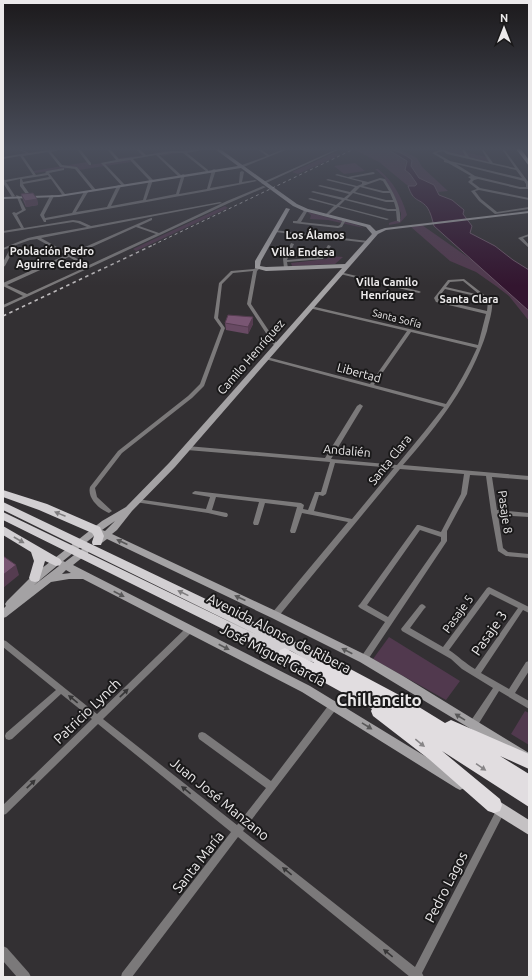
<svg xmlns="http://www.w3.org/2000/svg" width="532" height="980" font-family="Ubuntu,sans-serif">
<rect width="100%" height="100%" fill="#333033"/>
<path fill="#51394e" d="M192,149H201L162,156L159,154L129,159L131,162L79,170L77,167L35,173L33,171L87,162L89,165L121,160L119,158L153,154V153L165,151L168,152Z
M353,149H387L406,160L405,170L410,174L417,184L415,186H408L379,162Z
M393,149H399L417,158L422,167L448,191L438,192L434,185L419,178L411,166L412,160Z
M446,149H453L486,157L490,162L448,152Z
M334,153L340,155L298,174L292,172Z
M355,163L365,171L344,174L334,166Z
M375,169H378C393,181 402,197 407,215L400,223L389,225V223L401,219V213L386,184L385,178Z
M225,206L228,208L136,251L133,249Z
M307,212L357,225L364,228L328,220L310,219L311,215Z
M422,225L489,272L529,307V321L509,296L496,286L476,272L450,261L411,227Z
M331,256L343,257L335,264L292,266L291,263L326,259Z
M389,637L460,681L446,700L373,659Z
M525,711L529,713V745L511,734Z"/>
<path fill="#33152f" stroke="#6a5567" d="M387,149C394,149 406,155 412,160L411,166L419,178L434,185L439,195L452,200L464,210L463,214L472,226L470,233L495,246L513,260L529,270V311L434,226C432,219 431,213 427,207C418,197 414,203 408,186H415L417,184L410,174L405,170L407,161Z"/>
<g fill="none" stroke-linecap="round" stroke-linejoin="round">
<path fill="#7b797a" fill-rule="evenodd" d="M16,149H20L29,153L56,149H63L51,152L62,165L77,167L96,190L93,191L75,169L60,167L48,152L23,156L36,175L46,173L45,172L47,171L64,168V170L49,173L65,194V196H63L51,179L23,184L24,186L31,196L28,197L20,186V179L6,182L15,196L12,197L3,183V179L5,180L33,175L20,156L3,159V157L27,153ZM48,175L49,177L23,182L22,179Z
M77,149H80L91,163V165H89Z
M107,149H110L119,159L143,156L136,149H139L146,155L171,151H184L206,149L187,153L208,170V172H207L183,153H171L159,155L181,175L183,174L185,175L179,194L207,189L212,170L214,169L216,170L210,188L239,183L240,172L242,171L244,172L242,182L255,180L257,181L208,191L46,220V222H44L40,215L50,196L52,195L54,196L44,215L45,218L72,213L84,192L86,191L88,192L76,212L107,207L117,186L119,185L121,186L111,206L143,200L149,180L130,160L105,164L125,185L122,186L101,163L116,160ZM156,155L179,177H181L176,194L146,200L153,180L133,159Z
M257,149H260L269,155L284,149H288L241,168H239V166L267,156Z
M337,149H340L264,184L261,183Z
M443,149L449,152L465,156L462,149H464L469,157L489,162L481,149H483L493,163L515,168L502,149H504L529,183L528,189H520L478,179L474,180L472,182L480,188L529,198V200L479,190L475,191L481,199L497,212L529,207V209L495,214L479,201L471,191L477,189L468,182L471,179L468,177L471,176L448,163L444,162V160L432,153ZM443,151L447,154L516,170L522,178L450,161L436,153ZM456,164L524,181L526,184V187H520L475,176Z
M373,172L375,173L374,174L351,178L368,182L380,178L385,179C393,192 402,207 400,222L397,221L396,211H388L345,200L339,206L389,219L387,220L338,207L327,216H326V214L334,206L308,199L310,198L336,205L342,200L311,192L313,191L344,198L349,194L318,186L320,185L350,192L355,187L326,180L328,179L357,186L362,184V182L335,175L337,174L348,177ZM380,180L383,181L389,191H383L363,186ZM360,187L383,193H390L393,200H386L355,192ZM353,193L386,202H394L396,209H388L347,199Z
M263,186L266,187L229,203L3,308V305L23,296L3,286V283L66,255L37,239L30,240L16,245L5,266L3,267V262L11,247L3,250V248L28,238L37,236L87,227L78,223L73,222L3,233V231L21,228L12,213L14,212L16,213L22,210L16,195L19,196L26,210L17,215L24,228L73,220L80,221L91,226L220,202L222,203L41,238L69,254L151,218H152V220L139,226L159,233L227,201ZM136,227L156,234L89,265L72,256ZM69,257L86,267L27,294L7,285Z
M305,209L308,210L301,222L338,226L340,225L343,219L346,220L342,227L338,228L293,223V221H297Z
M274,230L368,241L370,242L368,243L275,232H274Z
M529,234V236L523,238L529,245V248L518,238Z
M291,243L294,244L287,260L321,257L328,245L331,246L323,259L287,262L288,268L286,269L284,268L283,259Z
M257,267L260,268L257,271L251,304L279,346L277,347H275L247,304L253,271L233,273L222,284L218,318L225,328L204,386L192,398L122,453L95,488L97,497L112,511L109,513C99,509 87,498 90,487L118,451L188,396L200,384L221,328L214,318L219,283L231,271L254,269Z
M340,272L419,291L421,292L419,293L340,274Z
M464,279L492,301C493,311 489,321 487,331C471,383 438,425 403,465L529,476V480L492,477L497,510L529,513V517L498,515L503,548L508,552L529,554V558L506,556L498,551L491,512L486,476L470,475L467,494L447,531V541L367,661L364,662L361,661L360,659L361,657L385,622L360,608L358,606L360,604L417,525H419L441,532L461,494L464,474L400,469L278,617L275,618L272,617L271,615L272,613L348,522L302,513L296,531L295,533H291L290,531L297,507L265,503L259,523L258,525H254L253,523L259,502L216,497L212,510L227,513L228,515L227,517H225L208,513L135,502L134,501L137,499L206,509L210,497L193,494L192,493L195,491L301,503L304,505L303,509L308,510L315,492H321L330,462L187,450L184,448L187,446L325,458L357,406L360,404L363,406L331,459L397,465L425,431L444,407L265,359V358L267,357L370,384L407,331L309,308V307L311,306L478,345L486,314L436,302L434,298L448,280ZM463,281L480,295L446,287L450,282ZM445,289L484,298L488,301L487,311L440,300L438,298ZM411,332L477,348C468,368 458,386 446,404L374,385ZM335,463L394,468L352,519L314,511L319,495L323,496L326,494ZM420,530L441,537V541L388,617L367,605Z
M489,587L529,607V613L523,610L481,673L509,689L526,662L529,661V671L515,693L529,701V709L499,691L476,728L473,729L470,728L469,725L470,722L493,688L462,669L451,659L402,631L401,629L420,605L422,604L424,605L426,607L424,609L410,628L443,647L487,588ZM490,594L518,608L475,669C466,664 458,656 449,650Z
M189,627L192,628L193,630L192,632L103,719L237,825L266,788L199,739L198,736L199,733L202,732L205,733L271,781L331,702L334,701L337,702L338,705L337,708L243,831L415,967L498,807L501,806L504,807L505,810L504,813L422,973L424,977H410L238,837L132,977H121L122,973L231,832L98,724L6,814L3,815V805L92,719L61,694L12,739L9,740L6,739L5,736L6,733L56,690L3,647V640L6,641L97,714L186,628Z"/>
<path fill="#7b797a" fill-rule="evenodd" d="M3,946L7,948L29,973L31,977H17L3,961Z"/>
<path fill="#a4a2a4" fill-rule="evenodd" d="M215,149H220L297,204L308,209L370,225L376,231L385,228L529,211V213L386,230L378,234L175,467L132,511L117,530L112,534L278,612L368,656L403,676L529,753V764L360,662L272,618L107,539L99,545H93L92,543L99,535L98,533L63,561L65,562L82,549H88L89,551L88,553L73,565L310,686L464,780L466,784L464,788L460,790L456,788L302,692L83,579H69L51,582L6,617L3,618V609L6,606L5,604L7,601L32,576L102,521L126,507L169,463L342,268L266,271L255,268V261L286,208L290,209L261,261L260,266L266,267L345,264L372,234L366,227L304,211L293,206L241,168L59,197L3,199V197L59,195L238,166ZM115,521L105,531L102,530ZM58,565L59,566L33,586ZM66,570L71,573L62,574Z"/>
<path fill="#c4c1c3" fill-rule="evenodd" d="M494,798L529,820V835L489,810L487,805L489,800Z"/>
<path fill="#d2cfd2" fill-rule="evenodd" d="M516,149H521L529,160V166Z
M3,490L47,504L100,527L104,536L101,545H93L92,542L94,536L92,533L39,510L3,497Z
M3,502L323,655L325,659L323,663C314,666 299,655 289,650L291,654L289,658L285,659L281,658L3,520V512L261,637L3,510Z
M3,526L60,559L62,562L60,565L56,566L45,561L39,581L35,582L31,581L29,578L34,561L31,552L3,535Z"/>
<path fill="#e1dde0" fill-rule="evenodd" d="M285,648L314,663L312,659L314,655L319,653L324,655L401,696L445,723L451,720L529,754V769L500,756L529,774V807L442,751L500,799L502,805L500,811L494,813L488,811L430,760L373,716L371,711L372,709L280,658L278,654L280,650Z"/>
<path stroke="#bdbabc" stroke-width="1" stroke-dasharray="3 3" stroke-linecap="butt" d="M153,245L354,149"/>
<path stroke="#bdbabc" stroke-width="1.5" stroke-dasharray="3.5 3.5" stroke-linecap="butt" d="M3,316L155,244"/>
</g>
<path fill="#684a63" d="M21,194L37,199L38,205L26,207L23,200Z
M225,323L253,324L248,334L226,330Z"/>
<path fill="#553c50" d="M37,199L38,205L26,207L25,201Z
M253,317V324L248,334V327Z
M16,565L19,575L3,588V575Z"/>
<path fill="#795673" stroke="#553c50" d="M33,193L37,199L25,201L21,194Z
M228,315L253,317L248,327L225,323Z
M3,556L16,565L3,575Z"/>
<defs><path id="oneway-solid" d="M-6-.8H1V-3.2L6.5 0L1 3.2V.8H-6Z"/></defs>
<g fill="#7f7d7f">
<use href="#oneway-solid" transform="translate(60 514) rotate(-158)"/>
<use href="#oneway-solid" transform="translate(19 540) rotate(30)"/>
<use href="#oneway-solid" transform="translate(183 593) rotate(-154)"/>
</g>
<g fill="#585758">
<use href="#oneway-solid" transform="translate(122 542) rotate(-155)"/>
<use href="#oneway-solid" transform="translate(119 594) rotate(27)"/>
<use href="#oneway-solid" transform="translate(240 598) rotate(-155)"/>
<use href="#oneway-solid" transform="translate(224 647) rotate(27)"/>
<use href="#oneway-solid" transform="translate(347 651) rotate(-153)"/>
<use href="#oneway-solid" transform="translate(460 717) rotate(-148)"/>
<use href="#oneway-solid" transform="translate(367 726) rotate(32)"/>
</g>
<g fill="#373637">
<use href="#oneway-solid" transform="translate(124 693) rotate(-44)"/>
<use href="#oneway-solid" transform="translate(73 699) rotate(-141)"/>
<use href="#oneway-solid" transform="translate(31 784) rotate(-44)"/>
<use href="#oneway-solid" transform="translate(186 790) rotate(-141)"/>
<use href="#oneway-solid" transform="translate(287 871) rotate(-141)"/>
<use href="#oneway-solid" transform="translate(388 953) rotate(-141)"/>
</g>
<g fill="#878587">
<use href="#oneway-solid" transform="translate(420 743) rotate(39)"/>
<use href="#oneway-solid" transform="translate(481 767) rotate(34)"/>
</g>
<linearGradient id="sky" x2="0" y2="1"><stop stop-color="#1c1a1c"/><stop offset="0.52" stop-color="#4a4e5b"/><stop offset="1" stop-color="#4a4e5b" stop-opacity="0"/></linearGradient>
<rect width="532" height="286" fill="url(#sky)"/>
<g text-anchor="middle" stroke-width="4" stroke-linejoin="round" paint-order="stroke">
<g font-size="10" fill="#ebe9ea" stroke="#1a191a">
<text transform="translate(397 318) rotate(14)" y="4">Santa Sofía</text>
</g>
<g font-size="11" font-weight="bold" fill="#ebe9ea" stroke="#1a191a">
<text x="315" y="239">Los Álamos</text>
<text x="52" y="255">Población Pedro<tspan x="52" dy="13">Aguirre Cerda</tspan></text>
<text x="303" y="256">Villa Endesa</text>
<text x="387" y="286">Villa Camilo<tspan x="387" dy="13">Henríquez</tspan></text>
<text x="469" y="303">Santa Clara</text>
</g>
<g font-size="12" fill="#ebe9ea" stroke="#1a191a">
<text transform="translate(251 357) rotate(-49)" y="4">Camilo Henríquez</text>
<text transform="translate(359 373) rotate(15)" y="4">Libertad</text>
<text transform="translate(347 451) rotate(5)" y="4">Andalién</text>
<text transform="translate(390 460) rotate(-51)" y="4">Santa Clara</text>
<text transform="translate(505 512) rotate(82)" y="4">Pasaje 8</text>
<text transform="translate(458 614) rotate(-54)" y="4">Pasaje 5</text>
</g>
<g font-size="14" fill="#ebe9ea" stroke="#1a191a">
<text transform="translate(279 633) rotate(27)" y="5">Avenida Alonso de Ribera</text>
<text transform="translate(489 633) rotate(-55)" y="5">Pasaje 3</text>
<text transform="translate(273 655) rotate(28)" y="5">José Miguel García</text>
<text transform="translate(87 711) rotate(-44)" y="5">Patricio Lynch</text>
<text transform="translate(220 799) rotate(39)" y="5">Juan José Manzano</text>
<text transform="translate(198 862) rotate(-52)" y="5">Santa María</text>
<text transform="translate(446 887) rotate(-63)" y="5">Pedro Lagos</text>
</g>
<g font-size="17" font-weight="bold" fill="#ebe9ea" stroke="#1a191a">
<text x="379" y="706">Chillancito</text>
</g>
</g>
<rect width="532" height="980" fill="none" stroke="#ebe9ea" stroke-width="8"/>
<g transform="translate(504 28)" stroke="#1a191a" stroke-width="3" paint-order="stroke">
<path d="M0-3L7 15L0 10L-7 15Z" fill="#ebe9ea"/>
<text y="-6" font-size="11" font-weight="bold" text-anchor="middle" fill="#ebe9ea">N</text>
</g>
</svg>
